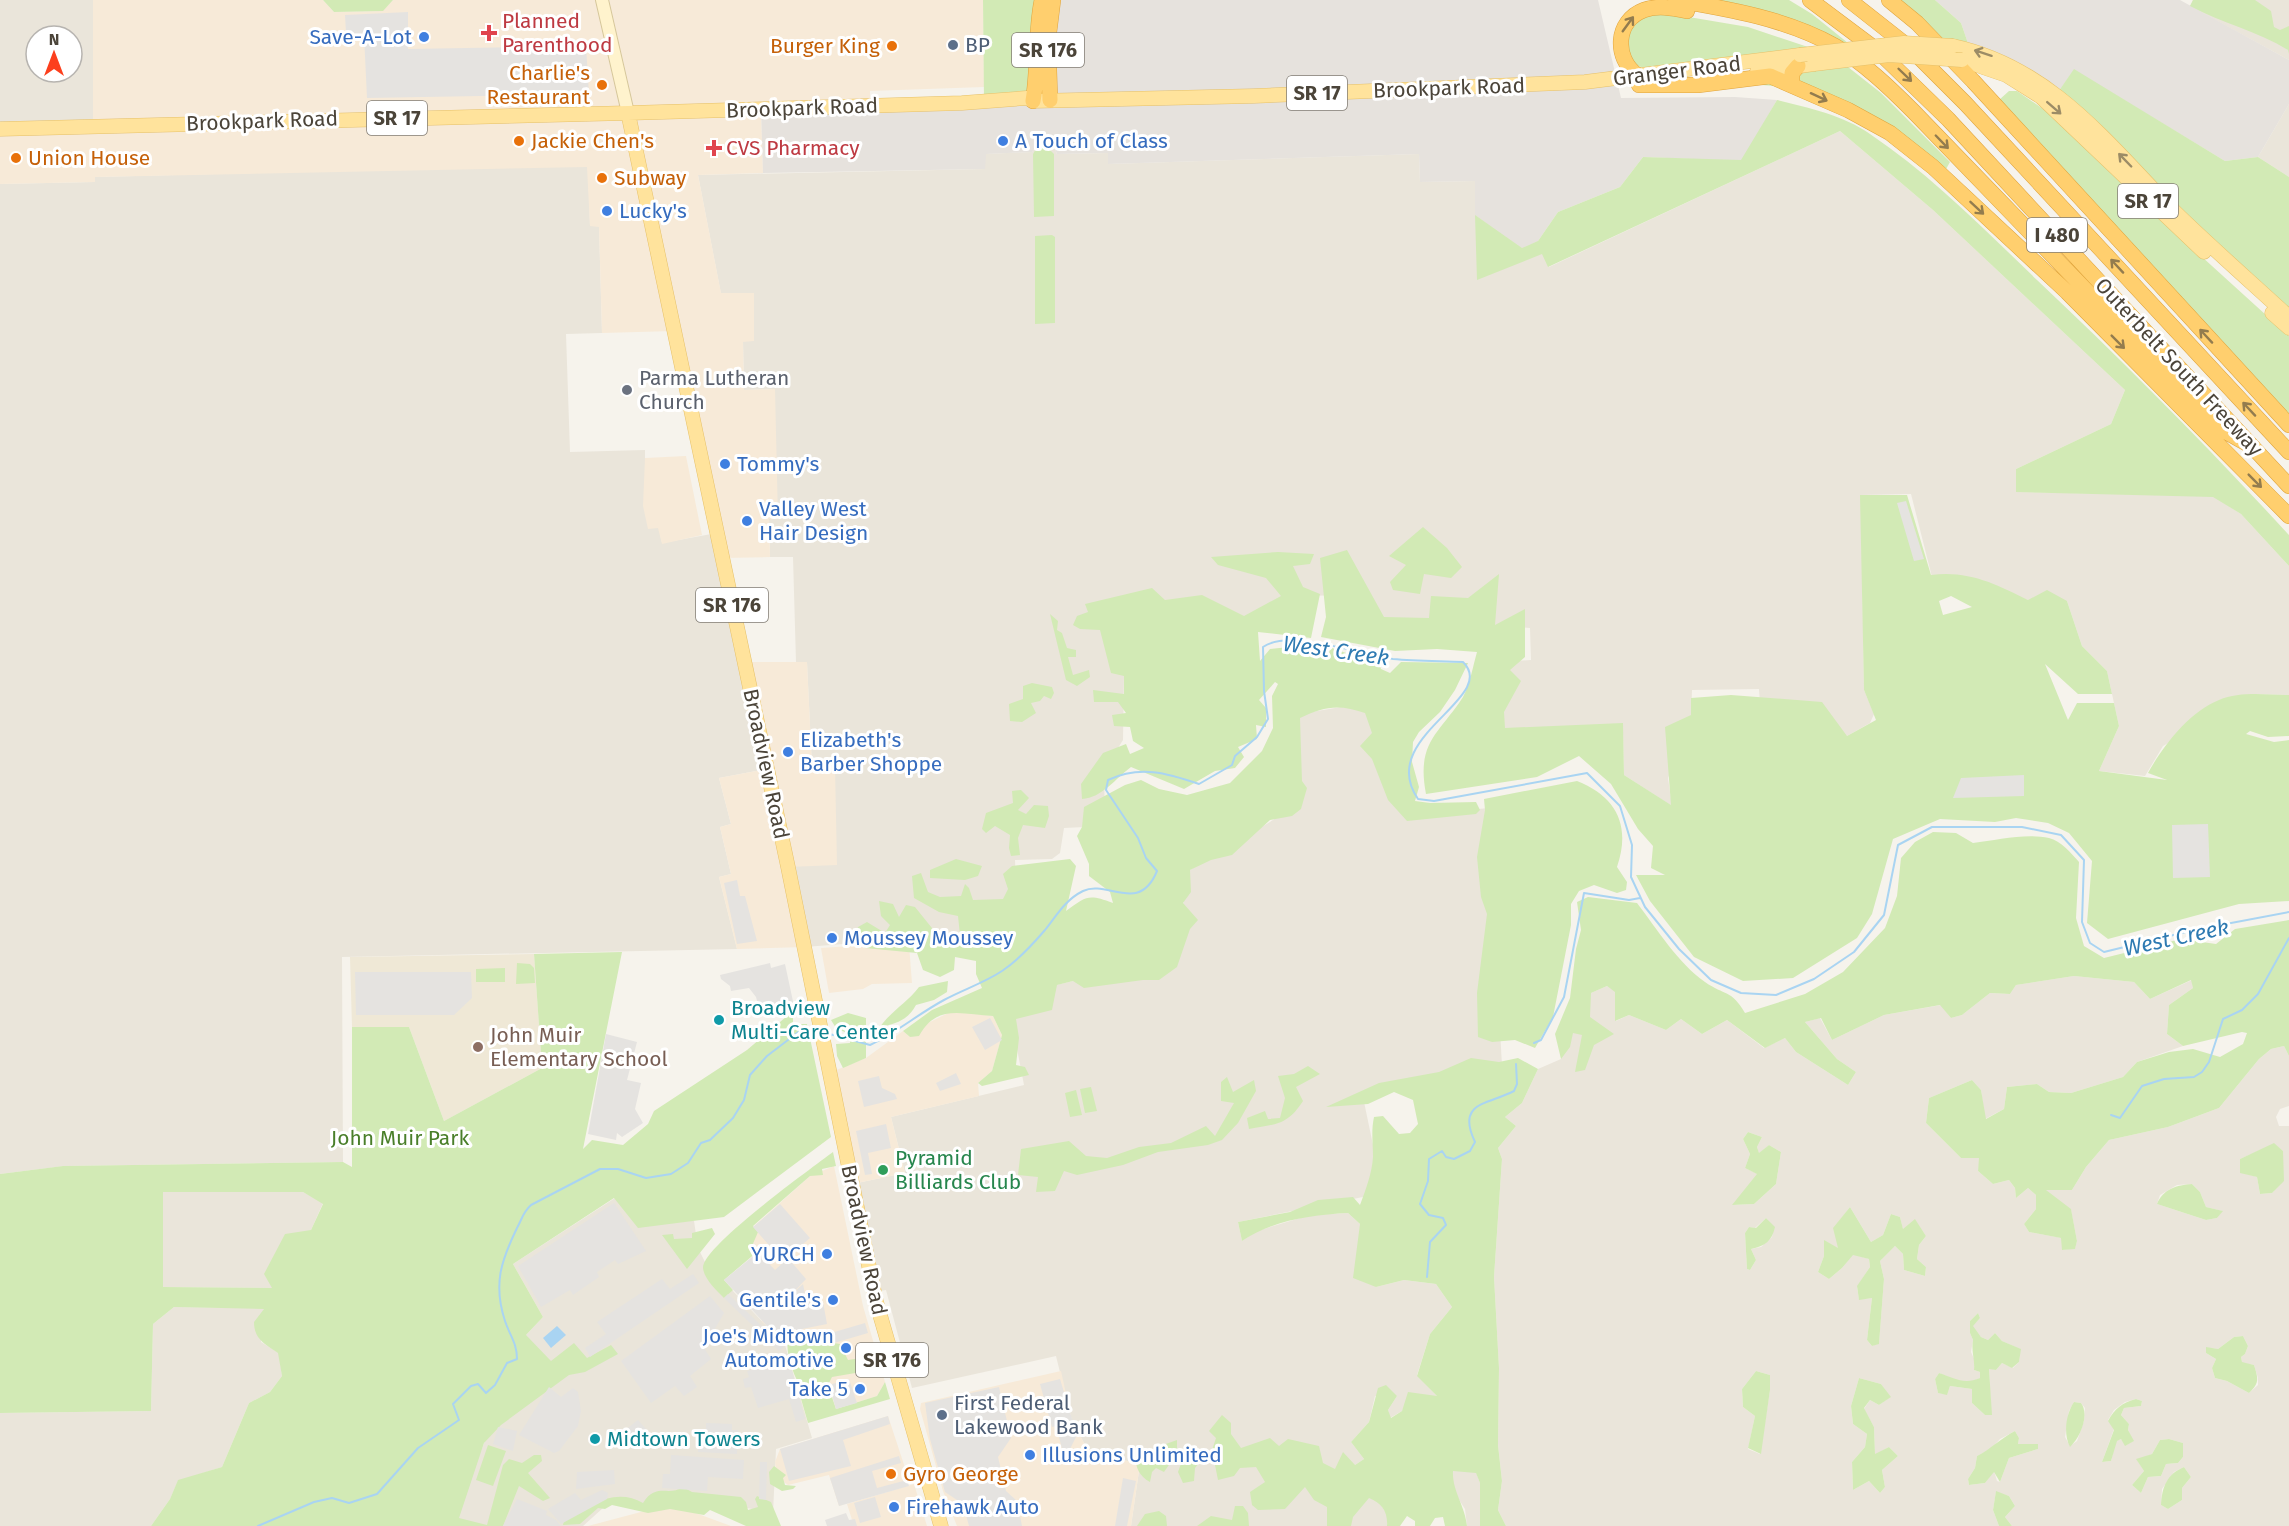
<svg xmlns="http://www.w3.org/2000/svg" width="2289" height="1526" font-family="'Fira Sans',sans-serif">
<rect width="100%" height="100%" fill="#f6f3ec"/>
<path fill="#eae5da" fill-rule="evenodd" d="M0,0H93V128L0,129ZM36,36H72V72H36Z
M2193,0H2289V60L2190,6Z
M2289,104V177L2258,157Z
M1840,131L1933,210L2125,390L2111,424L2016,469V492L2213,496L2241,514L2289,566V695L2251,694L2163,746L2145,776L2099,771L2119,726L2107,671L2082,646L2067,601L2028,600L1932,577L1911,494L1861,495L1864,690L1874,714L1870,723L1847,736L1761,718L1759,689L1692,690L1691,715L1668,778L1672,806L1624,775L1623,733L1500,735V662L1531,660L1530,628L1377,618L1363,595L1291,596L1124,676L1123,740L1104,770L1105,826L1064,828L1060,853L1052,859L1015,860L1016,885L984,933L805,947L788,867L835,767H812L807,663L796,662L793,557H770L769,519H777L774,389L744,390L743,341H754V293L721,294L698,175L985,169V154L1032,152L1038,143L1043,142L1054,147L1057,154L1108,153V164L1419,154L1420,182L1475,181L1538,241L1549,267Z
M499,167H588L590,226H599L602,333L566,334L570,452L645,450V458L662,543L717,533L767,769L719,778L731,824L720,827L731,874L719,877L737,949L342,957L343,1162L64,1166L0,1174V184L94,182L95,177Z
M1365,703L1405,817L1488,808L1502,1066L1363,1097L1383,1193L1238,1222L1242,1241L1257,1231L1310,1215L1348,1213L1360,1224L1376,1287L1404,1280L1436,1284L1452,1307L1430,1334L1417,1375L1438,1397L1406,1403L1402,1411L1390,1418L1388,1410L1397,1396H1375L1369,1422L1351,1442L1364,1459L1355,1465L1388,1516L1387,1526H1131L1140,1464L1089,1452L1072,1421L1056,1356L912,1388L886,1290L880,1291L857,1183L905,1173L891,1117L1024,1085L1007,997L1073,981L1171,964L1190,870L1288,811L1293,715Z
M2074,976L2134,982L2150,999L2192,980L2193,988L2169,1005L2167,1034L2183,1046L2137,1062L2123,1077L2071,1093L2049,1092L2037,1084L2007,1087L2004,1109L1985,1119L1981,1090L1972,1080L1929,1098L1926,1123L1961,1158H1980L1978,1171L1993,1184L2009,1180L2015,1188L2016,1198L2028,1188L2036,1195V1209L2024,1224L2029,1232L2062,1238L2063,1250L2075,1248L2077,1241L2071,1210L2045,1190H2072L2086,1167L2109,1140L2168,1127L2219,1108L2259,1059L2271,1049L2284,1046L2289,1056V1106L2280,1109L2276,1117L2279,1126H2289V1526H2012L2005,1517L2015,1506L2009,1496L1996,1492L1993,1510L1999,1526H1506L1498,1510L1502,1481L1498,1445L1499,1368L1494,1277L1502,1159L1498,1148L1516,1126L1505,1117L1522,1103L1538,1069L1561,1059L1562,1027L1591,993L1607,986L1615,991L1616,1021L1629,1015L1666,1030L1681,1019L1702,1034L1727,1020L1764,1048L1785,1038L1796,1052L1848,1085L1856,1072L1837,1059L1805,1022L1820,1018L1832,1040L1884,1015L1941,1005L1951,1018L1962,1015L1990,993L2010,994L2016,985ZM1748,1132L1762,1137L1757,1147L1759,1154L1769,1145L1781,1152L1776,1184L1754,1204L1733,1205L1758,1174L1745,1168L1750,1154L1743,1139ZM2274,1144L2283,1151V1181L2272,1193L2260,1194L2257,1177L2240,1172V1159ZM2192,1184L2200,1192L2206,1207L2222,1211L2217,1218L2206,1220L2157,1204L2160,1195L2177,1185ZM1850,1207L1871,1242L1883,1235L1891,1214L1900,1217L1903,1230L1915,1220L1926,1236L1919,1245L1917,1259L1926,1267L1925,1276L1904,1270L1903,1254L1895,1246L1880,1261L1884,1279L1879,1343L1872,1346L1867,1340L1872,1298L1859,1299L1857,1287L1870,1267L1869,1259L1853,1254L1842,1268L1829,1279L1818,1272L1824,1256V1241L1839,1249L1834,1228ZM1766,1218L1774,1227L1772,1237L1761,1247L1751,1249L1756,1260L1750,1270L1747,1269L1745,1233L1749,1227L1755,1228ZM1978,1313L1980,1318L1972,1326L1981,1337L1988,1340L1995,1333L2002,1341L2020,1349L2019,1362L2013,1368L2002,1363L1996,1370L1989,1368L1991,1415H1985L1972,1403V1389L1950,1386L1947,1394L1938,1393L1935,1379L1939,1373L1958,1381L1971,1382L1980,1378V1372L1974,1370L1975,1361L1971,1352L1973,1340L1970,1333V1321ZM2243,1336L2248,1346L2245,1354L2241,1357L2242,1363L2254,1365L2258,1378V1385L2249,1393L2227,1381L2215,1378L2212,1368L2216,1359L2206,1353L2207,1348L2218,1349L2234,1337ZM1756,1371L1770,1375V1390L1760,1454L1748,1449L1755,1416L1743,1407L1742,1389ZM1859,1378L1881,1384L1890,1397L1879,1405L1870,1400L1864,1409L1874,1427L1875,1455L1889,1447L1898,1456L1882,1470L1885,1487L1880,1493L1869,1481L1853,1490L1852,1462L1865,1447L1867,1434L1853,1424L1851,1406ZM2136,1399L2142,1401L2141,1406L2124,1408L2121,1415L2129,1424L2128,1430L2133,1441L2126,1445L2121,1439L2116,1441L2111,1461L2102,1462L2114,1429L2108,1420L2114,1410L2125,1402ZM2074,1402L2081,1403L2085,1408L2084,1421L2077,1441L2070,1446L2065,1437L2069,1411ZM2015,1431L2019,1438L2018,1444H2038V1449L2009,1458L2000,1482L1997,1481L1994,1471L1985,1483L1969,1485L1968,1479L1975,1468L1977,1456L1991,1449L2000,1439ZM2169,1439L2183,1443V1457L2178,1463L2166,1464L2161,1476L2148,1477L2141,1493L2132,1485L2144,1471L2137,1460L2152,1454L2160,1440ZM2184,1467L2191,1477L2182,1488V1500L2168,1509L2161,1505L2162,1489L2174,1472Z
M163,1192H303L323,1203L311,1230L273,1288L163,1287Z
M615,1198L694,1221L698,1248L705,1262L785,1345L812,1438L776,1449L773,1513L661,1492L644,1506L613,1499L583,1526H452L526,1335L543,1317L513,1264Z
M174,1307L264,1308L261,1342L279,1353L282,1376L270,1392L249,1403L222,1467L178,1481L170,1499L151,1526H0V1413L151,1411L153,1324Z
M1452,1470L1476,1472L1480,1483V1526H1467L1465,1509L1454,1492Z"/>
<path fill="#f7ead8" d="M93,0H323L334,12L382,11L393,0H983L984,87L870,91V106L761,110L763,173L698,175L721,293H754V341L743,342L744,390L775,389L778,519H769L770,557L722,558L674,331L602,333L599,227L590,226L587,167L95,177V182L0,184V129L93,128Z
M686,456L702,535L662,544L658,528L648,529L643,506L645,458Z
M744,662H807L812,767H835L837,865L788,867L805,947L737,949L719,877L731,874L720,827L731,824L719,778L767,769Z
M865,945H909L912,983L872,984L863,989L829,993L821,948Z
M952,1011L993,1016L1002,1035L992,1071L978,1083L979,1096L891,1117L905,1173L857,1183L834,1071L866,1058L903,1031L910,1037L926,1024Z
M834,1166L863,1306L885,1382L877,1396L836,1409L827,1378L831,1333L790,1343L762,1322L752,1246L753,1227L810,1176Z
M1061,1371L1072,1421L1089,1452L1140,1464L1131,1526H957L943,1491L920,1409L921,1403Z
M888,1416L910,1483L839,1506L829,1475L788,1485L777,1477L775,1462L780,1449Z
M914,1484L927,1526H854L847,1504Z
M671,1504L731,1526H588Z"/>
<path fill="#e6e2dd" d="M1058,0H1598L1621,98L1735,97L1777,100L1742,161L1643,157L1620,187L1558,212L1538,241L1522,248L1475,215V181L1420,182L1419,154L1108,164V153L1057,154L1054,147L1043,142L1038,143L1032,152L986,154L985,169L763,173L761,109L1052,100L1053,40Z
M1935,0H2180L2289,60V104L2258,157L2225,161L2074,70L2056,95L1970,49L1961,23Z"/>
<path fill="#efe8d6" d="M534,954L542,1068L444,1121L409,1027H352L350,957Z"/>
<path fill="#d2eab5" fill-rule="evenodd" d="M323,0H393L383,11L334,12Z
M983,0H1042L1033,101L984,102Z
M1708,0H1789L1812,14L1848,43L1838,45Z
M1889,0H1935L1961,23L1970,49L1944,44Z
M2193,0H2255L2271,11L2274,27L2280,30L2289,26V54L2288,50C2257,31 2222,23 2190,6Z
M1659,12L1748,27L1811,48L1646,69L1636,65L1628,56L1629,27L1635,21Z
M1848,67L1881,93L1950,162L1945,171C1872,104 1826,84 1727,84V81Z
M2074,69L2225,161L2258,157L2289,177V317L2056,95Z
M2009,91H2017L2049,113L2124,186L2289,336V414L1999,100Z
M1777,100C1809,108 1843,115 1870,134C1931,175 1984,229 2037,280C2124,362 2208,447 2289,535V566L2241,514L2213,497L2016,492V469L2111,424L2125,390L1933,210L1840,131L1548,267L1542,254L1477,280L1475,215L1522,248L1538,241L1558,212L1620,187L1643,157L1741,160Z
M1045,145L1054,154V216L1034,217L1033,154L1037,147Z
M1052,235L1055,237V323L1035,324V236Z
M1860,495H1907L1931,575C1968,570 1996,584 2028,600L2047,590L2067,601L2082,646L2107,671L2112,694H2078L2045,664L2068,720L2077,703H2114L2119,726L2099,771L2167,780L2148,773C2163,746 2189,712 2219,700C2240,691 2267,695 2289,695V736L2268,737L2250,731L2246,734L2274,742L2289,740V901L2239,904L2108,939L2087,923L2092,861L2069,833L2048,823L2016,818L1995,822L1940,819L1893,839L1872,914L1857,938L1793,978L1743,981L1694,957L1650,901L1636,875H1665L1651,868L1653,846L1638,829L1611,784L1579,756L1537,777L1426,794C1416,742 1439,734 1463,697C1470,684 1473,666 1477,652L1437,649L1395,651L1321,637L1326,617L1320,558L1347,550L1384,617L1429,618L1431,596L1468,598L1499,574L1495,625L1525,609V657L1510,670L1521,681L1504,712L1505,728L1623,723L1624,775L1671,805L1665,727L1691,715V698L1731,695L1822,702L1847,736L1876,720L1864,690ZM1951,596L1972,607L1943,615L1939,601Z
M1423,527L1447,548L1462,567L1451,578L1424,574L1420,594L1393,590L1390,582L1406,565L1389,556Z
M1278,552L1314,554L1310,564L1293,566L1303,587L1320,594L1311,638L1258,632L1260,661L1270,649L1289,647L1326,656L1332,648L1346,653L1357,661L1377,659L1381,669L1390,673L1401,662L1468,663L1455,690L1440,712L1419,732L1413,742L1412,762L1419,787L1415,801L1430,803L1476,802L1480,810L1476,814L1407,821L1388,800L1372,759L1360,746L1372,733L1365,713C1340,704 1324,706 1300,718L1302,781L1307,788L1301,809L1292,816L1270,820L1232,855L1211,860L1190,870L1191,892L1183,903L1198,920L1190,929L1177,967L1159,980H1143L1084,988L1073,981L1057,985L1052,1010L1016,1019L1019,1038L1016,1065L1025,1067L1029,1075L982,1086L978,1083L992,1071L1002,1035L993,1016C963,1015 937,1003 919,1036L910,1037L903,1031L932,1010L982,988L976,974V961L955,957L954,970L940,977L923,970L917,953L865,948L854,940L858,927L867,922L885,933L890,925L881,916L879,901L893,904L899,917L906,905L915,907L940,938L960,935L958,916L939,912L914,898L912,876L921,873L928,892L940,897L961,896L965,884L969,888L973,900L1003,899L1008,889L1003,874L1012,866L1070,859L1076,866L1066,911C1087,896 1088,894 1113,903L1110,892L1089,876V864L1077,836L1082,827L1084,807L1125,785L1141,780L1159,789L1187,795L1230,783L1262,751L1273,728L1272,696L1278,684L1275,682L1259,700L1266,708V727L1256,725L1257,739L1238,747L1244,757L1235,768L1215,771L1184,789L1131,767C1116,778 1102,798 1082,799L1081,784L1103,753L1126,744L1130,754L1144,748L1133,741L1130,727L1114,726L1112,715L1126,713L1118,702H1094L1093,690L1124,694V676L1111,673L1100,630L1080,629L1073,625L1077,616L1088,612L1085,604L1152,588L1165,600L1202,595L1244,616L1281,596L1266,578L1218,565L1211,557Z
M1050,614L1058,621L1057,630L1062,633L1067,648L1076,650V657H1068L1073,675L1089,670L1090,677L1077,686L1066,680Z
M1032,683L1052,687L1054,693L1051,699L1044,696L1040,701L1031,703L1036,713L1022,722L1010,721L1009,704L1023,699V686Z
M1577,781C1617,797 1631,826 1617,867L1627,882L1626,890L1617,893L1594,885L1579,891L1571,904V925L1553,1017L1535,1048L1515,1040L1492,1042L1478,1037L1477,993L1487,914L1481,897L1477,857L1485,810L1484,799Z
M1021,790L1029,798L1018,810L1026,814L1034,805L1048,806L1049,816L1045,828L1023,825L1018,838L1020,855L1011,856L1009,848L1010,835L995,826L986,833L982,829L986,813L1013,803L1012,791Z
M1933,832L1956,833L1973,843C1997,840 2026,833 2049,838C2061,841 2071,853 2079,862L2076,918L2084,946L2104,958L2181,939L2216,944L2235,929L2289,920V1056L2284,1046L2271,1049L2259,1059L2219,1108L2168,1127L2109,1140L2086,1167L2072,1190H2046L2071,1209L2077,1241L2075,1249L2062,1250L2061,1238L2029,1232L2024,1224L2036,1209V1195L2028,1188L2016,1198L2015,1188L2009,1180L1993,1184L1978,1171L1979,1158H1961L1926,1123L1929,1098L1972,1080L1981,1090L1986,1119L2004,1109L2007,1087L2037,1084L2049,1092L2071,1093L2123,1077L2137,1062L2169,1052L2193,1049L2220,1057L2243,1044L2247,1033L2242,1032L2183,1046L2167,1034L2169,1005L2193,988L2191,980L2150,999L2134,982L2074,976L2016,985L2010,994L1990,993L1962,1015L1951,1018L1940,1005L1884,1015L1832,1040L1821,1018L1805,1022L1837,1059L1856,1072L1848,1085L1796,1052L1785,1038L1765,1048L1727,1020L1702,1034L1681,1019L1666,1030L1629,1015L1615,1021V992L1607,986L1591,993L1590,1017L1614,1034L1594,1045L1585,1070L1575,1072L1582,1035L1573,1033L1570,1047L1561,1059L1555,1034L1570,998L1576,949L1581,930L1577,902L1588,897L1637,903C1657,929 1678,963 1705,982C1725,996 1731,989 1745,1013L1805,994L1843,972L1885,928L1897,896L1901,858L1915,842Z
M956,859L982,866L978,876L965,880L930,878V870Z
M622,952L583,1149L592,1140L623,1145L648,1124L654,1111L747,1050L793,1011V1024H807L831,1137L724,1217L638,1228L614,1198L513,1264L543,1317L526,1335L551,1361L574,1343L587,1358L611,1345L618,1354L585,1372L569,1375L501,1425L484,1443L459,1518L487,1525L503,1465L509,1459L522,1463L534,1455H541L542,1461L528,1473L550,1498L543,1501L519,1486L503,1526H151L170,1499L178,1480L222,1467L249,1403L270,1392L282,1376L278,1353C265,1344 254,1339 254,1322L264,1309L174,1307L153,1324L151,1411L0,1413V1174L63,1166L343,1162L352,1167V1027H409L444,1121L542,1068L534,954ZM163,1192H303L323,1204L311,1230L285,1234L264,1274L272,1288L163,1287Z
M517,963L530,964L534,968L535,983L516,984Z
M505,968V982H476V969Z
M948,981L947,992L934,1000L916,1005C908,1020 896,1024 880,1027C891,1011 907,1003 919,987Z
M848,1013L866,1018V1058L843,1068L837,1056L836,1044L850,1043L849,1034L836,1028L831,1020Z
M1471,1058L1499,1062L1518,1058L1538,1069L1522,1103L1505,1117L1516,1126L1498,1148L1502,1159L1494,1277L1499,1368L1498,1445L1502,1481L1498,1510L1506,1526H1480V1483L1476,1473L1453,1471C1452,1491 1465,1505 1467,1526H1445L1443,1517L1435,1518L1430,1526H1415V1521L1407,1516L1400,1526H1387C1388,1512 1382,1503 1369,1498L1353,1517L1351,1526H1327V1507L1314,1500L1305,1487L1285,1509L1258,1510L1252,1505L1250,1492L1265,1482L1256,1467L1240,1468L1234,1476L1218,1480L1212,1450L1216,1438L1209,1431L1222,1415L1231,1423V1434L1241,1448L1270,1438L1279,1446L1288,1439L1319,1446L1323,1463L1335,1469L1343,1452L1355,1465L1364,1459L1351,1442L1369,1422L1378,1388L1386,1385L1397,1396L1388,1410L1391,1418L1402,1411L1408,1392L1437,1396L1417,1376L1430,1334L1452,1307L1436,1284L1404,1280L1376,1287L1353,1278L1360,1224L1348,1213C1311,1215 1273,1220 1242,1241L1238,1222L1290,1212L1318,1200L1353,1197L1360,1205C1366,1189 1372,1173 1373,1157C1373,1143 1371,1131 1374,1117L1383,1116L1399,1134L1410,1133L1418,1124L1413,1100L1394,1092L1368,1104L1326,1107L1379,1083L1439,1072Z
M1308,1066L1320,1074L1296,1087L1303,1101C1287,1126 1275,1124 1249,1129L1247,1118L1265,1111L1268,1119L1280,1118L1285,1098L1278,1076L1294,1074Z
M1227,1077L1233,1092L1254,1080L1256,1091L1238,1123L1222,1140L1208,1145L1158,1152L1123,1165L1077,1175L1064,1171L1055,1191L1036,1192L1038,1177L1018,1175L1021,1149L1069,1141L1086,1156L1107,1158L1139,1147L1171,1143L1206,1126L1215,1136L1234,1103L1221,1101V1082Z
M1091,1087L1097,1111L1085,1113L1080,1089Z
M1076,1090L1082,1115L1070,1117L1065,1093Z
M1748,1132L1762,1137L1757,1147L1759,1153L1769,1145L1781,1152L1776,1184L1754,1204L1732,1205L1757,1174L1745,1168L1750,1154L1743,1139Z
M2274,1143L2283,1151L2284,1181L2272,1193L2260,1194L2257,1177L2240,1173V1159Z
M833,1152L836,1166L822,1169L823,1175L810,1176L753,1226L758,1232L752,1246L757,1252L724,1280L733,1290L724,1298C717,1291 704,1279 703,1268C702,1247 809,1170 833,1152Z
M2192,1184L2200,1192L2206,1207L2223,1211L2217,1218L2206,1220L2157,1204C2163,1189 2177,1185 2192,1184Z
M1850,1207L1871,1242L1883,1235L1891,1214L1900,1217L1903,1229L1915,1219L1926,1236L1919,1245L1917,1259L1926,1267L1925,1276L1904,1270L1903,1254L1895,1246L1880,1261L1884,1279L1879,1344L1872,1346L1867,1340L1872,1298L1859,1300L1857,1286L1870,1267L1869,1259L1853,1255L1842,1268L1829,1279L1818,1272L1824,1256V1240L1838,1248L1833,1228Z
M1766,1218L1775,1227C1772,1241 1765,1246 1751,1249L1756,1260L1750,1270L1747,1269L1745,1233L1749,1227L1756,1228Z
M712,1228L715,1234L687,1269L662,1235L673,1234L674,1239L692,1238V1233Z
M1978,1313L1980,1318L1973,1326L1981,1337L1988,1340L1995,1333L2002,1341L2021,1349L2019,1362L2012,1368L2002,1363L1996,1370L1989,1369L1992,1415H1985L1972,1403V1389L1950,1386L1947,1395L1938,1393L1935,1379L1939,1373C1954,1378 1964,1385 1980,1378V1372L1974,1370C1975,1359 1971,1352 1973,1340L1970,1333V1321Z
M828,1332L831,1333L834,1343L840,1344L848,1360L861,1358L880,1364L882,1373L867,1371L832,1377L828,1385L836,1409L877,1396L885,1382L890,1399L808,1423L799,1392L809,1389H802C794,1377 785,1353 788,1339L807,1340V1338Z
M2243,1336L2248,1346L2245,1354L2241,1357L2242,1362L2254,1365C2258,1378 2260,1383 2249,1393L2227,1381L2215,1378L2212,1368L2216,1359L2206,1353V1347L2218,1349L2234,1337Z
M1756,1371L1770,1375V1390L1761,1454L1748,1448L1755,1416L1743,1407L1742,1389Z
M1859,1378L1881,1384L1891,1397L1879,1405L1870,1400L1864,1408L1874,1427L1875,1454L1889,1447L1898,1456L1882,1470L1885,1487L1880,1493L1869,1481L1853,1490L1852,1462L1865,1447L1867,1434L1853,1424L1851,1406Z
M2136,1399L2142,1401L2141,1406L2124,1408L2121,1415L2129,1424L2128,1430L2134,1441L2125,1446L2121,1439L2117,1441L2111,1461L2102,1462L2114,1430L2108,1421C2115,1408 2122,1403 2136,1399Z
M2074,1402L2081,1403C2090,1415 2080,1438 2070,1447C2063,1433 2066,1414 2074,1402Z
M2015,1431L2019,1438L2018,1444H2038V1449L2009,1458L2000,1482L1994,1472L1985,1483L1969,1485L1968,1479L1975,1468L1977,1456C1991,1449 2001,1438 2015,1431Z
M2169,1439L2183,1443V1457L2178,1463L2166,1464L2161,1476L2148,1477L2141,1493L2132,1485L2144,1471L2136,1459L2152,1454L2160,1440Z
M1177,1440V1448L1187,1452H1198L1203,1458L1195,1468L1194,1481L1183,1483L1178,1472L1182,1461L1175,1456L1164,1472L1156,1468L1152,1472L1150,1482C1139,1476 1136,1468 1135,1456L1161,1451L1163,1445Z
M488,1445L506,1451L493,1486L476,1480Z
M774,1466L786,1475L783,1478L785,1485L796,1486L793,1489L782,1491L770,1484L769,1472Z
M2184,1467L2191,1477L2182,1488V1500L2168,1509L2161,1505C2162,1487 2167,1474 2184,1467Z
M683,1487L692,1492L741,1497L746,1502L748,1510L758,1507L755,1499L757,1496L771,1502L781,1526H746L710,1510L704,1515L670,1509L648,1513L612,1505L605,1509L598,1508L580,1524L563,1525L565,1516C589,1505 617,1487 643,1503C656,1482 669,1497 683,1487Z
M1996,1491L2009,1496L2015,1506L2005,1517L2012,1526H1999L1993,1510Z
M1235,1506H1243L1248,1513L1249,1526H1197L1211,1516L1232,1520Z
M1159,1511L1166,1516L1167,1526H1137L1145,1514Z"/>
<path fill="#e5e3e0" d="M408,12V49L586,46L589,94L367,98L364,35L346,33L345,15Z
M1906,501L1924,559L1914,561L1897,503Z
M2024,775V796L1953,798L1961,778Z
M2208,824L2210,877L2173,878L2172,825Z
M737,880L740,896H745L757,941L737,944L724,883Z
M770,963L771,968L785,964L794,1006L761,1016L756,997L749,988L731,991L730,986L721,979L720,975Z
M355,972H471L472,998L454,1015H356Z
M990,1018L1002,1040L985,1050L972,1027Z
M606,1034L637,1042L627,1080L641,1083L635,1109L643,1123L622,1137L617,1133L616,1140L588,1134Z
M956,1073L961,1084L940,1091L936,1083Z
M879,1076L882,1088L895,1094L897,1099L864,1107L858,1081Z
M886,1124L891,1148L868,1153L872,1174L865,1175L856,1131Z
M614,1203L646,1251L618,1264L615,1260L597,1272L599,1277L573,1295L570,1290L541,1307L518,1266Z
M780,1204L810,1238L783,1261L753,1227Z
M758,1252L775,1270L788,1258L806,1279L791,1295L803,1284L806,1299L817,1298L818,1302H823L827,1324L797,1330L781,1341L724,1280Z
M693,1274L699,1283L590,1357L585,1348L606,1334L597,1322L662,1279L670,1289Z
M728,1294L784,1347L779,1351L724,1298Z
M710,1296L724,1313L704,1348L711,1359L690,1376L697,1387L684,1396L675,1386L651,1403L621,1361Z
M865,1323L868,1333L834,1343L831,1333Z
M787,1353L805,1419L796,1422L789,1399L758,1408L751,1387L745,1388L743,1379L749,1377L747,1371L778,1362L777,1358Z
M849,1379L857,1403L836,1409L829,1385Z
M1060,1379L1077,1435L1069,1451L1063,1452L1056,1426L1052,1427L1040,1384Z
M549,1387L561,1397L573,1388L578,1392L581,1411L578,1426L559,1451L554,1453L519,1435Z
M999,1387L1011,1438L998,1457L1006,1491L1017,1501L1022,1526H969L963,1504L945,1492L930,1439L925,1403Z
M888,1416L890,1424L843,1440L851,1466L789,1481L780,1449Z
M638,1420L646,1429L632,1439L635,1444L628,1449L622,1441L628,1437L624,1431Z
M706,1423L732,1424V1430H738L737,1454L698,1452L700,1430L706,1429Z
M498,1427L517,1431L513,1451L493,1444Z
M671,1455L744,1460L743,1479L708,1477L707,1491L662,1488L663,1474H670Z
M899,1456L901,1463L872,1471L877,1488L907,1480L909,1486L839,1506L830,1478Z
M760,1462H767L766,1500L759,1499Z
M614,1470L615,1484L576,1489L577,1472Z
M1123,1478L1136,1481L1127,1526H1115Z
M602,1490L608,1493L607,1499L561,1524L548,1509L575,1493L581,1500Z
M875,1497L881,1517L860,1523L854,1503Z
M517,1499L547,1511L546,1515L556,1520L561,1526H503Z
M846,1513L849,1520L855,1519L857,1526H827L825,1520Z"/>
<path fill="#a9d4f2" d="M557,1326L566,1335L551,1348L543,1338Z"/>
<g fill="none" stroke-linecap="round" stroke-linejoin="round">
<path stroke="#a9d4f2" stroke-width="2" d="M826,1033L870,1045C896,1033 918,1014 944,1000C962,990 984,983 1002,971C1017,961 1033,944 1045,930C1057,915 1065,900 1083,891C1107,879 1139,915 1157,871L1146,858L1138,838L1106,790L1108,780C1140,765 1167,773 1199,784L1232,765L1235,756L1257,737L1268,719L1264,691L1263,647C1290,628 1360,655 1393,659C1416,661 1440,661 1463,662C1500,698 1375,737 1418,799L1434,801L1587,773L1620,806L1632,845L1631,877L1645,907L1679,949L1711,980L1741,993L1776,995L1814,979L1854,952L1884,915L1898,845L1932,827H2022L2061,835L2084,860L2082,922L2090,943L2104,952L2194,930L2289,912
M1534,1043L1541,1040L1564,997L1584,893L1629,900L1640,898
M2111,1115L2120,1118L2142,1086L2164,1079L2194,1077L2202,1072L2209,1062L2223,1019L2242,1010L2258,994L2289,938
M1427,1277L1430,1242L1446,1225L1443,1218L1429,1215L1420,1204L1428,1181L1429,1159L1442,1151L1446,1157L1454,1159L1470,1151L1475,1142C1456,1102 1487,1105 1514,1091L1517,1084L1516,1064
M258,1526L314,1502L332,1498L349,1503L377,1494L418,1448L459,1420L453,1404L471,1386L478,1384L486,1393L495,1385L507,1363L517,1359C517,1343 510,1336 505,1321C493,1284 501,1261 517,1228C522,1219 523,1212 531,1205L600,1169H618L646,1178L671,1174L688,1163L701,1143L710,1140L733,1118L744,1100L750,1075L767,1056L805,1027L815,1030"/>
<defs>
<path id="secondary" d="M602,0L628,113"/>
<path id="primary" d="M1953,46C2051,67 2108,144 2175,212C2212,248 2251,282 2289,317
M1962,60L2006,75L2041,97L2204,252
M1757,72L1814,64
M628,113L788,867L876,1301L941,1526
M0,129L628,113L962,103L1027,98L1033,101L1254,96L1585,82L1800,55
M2272,313L2289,328"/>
<path id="motorway" d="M1676,0C1729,9 1787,19 1835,46C1864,63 1889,87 1913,111L2219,428L2253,447
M1810,0L1878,51L1948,119L2289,486
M1849,0L1910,48L1965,103L2289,452
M1889,0L1917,23L1973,81L2289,425
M1637,75C1614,58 1615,21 1644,10C1658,5 1673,8 1687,11
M1792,84V73L1798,66
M1639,85H1698L1770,76L1848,110L1890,133L1933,167L2067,292L2289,516
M1050,100L1048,40L1053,0
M1033,101C1039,67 1035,33 1042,0"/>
</defs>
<use href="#secondary" stroke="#d6c79b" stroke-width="14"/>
<use href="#primary" stroke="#e6c16a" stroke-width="15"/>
<use href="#motorway" stroke="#e0a43c" stroke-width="16"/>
<use href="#secondary" stroke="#fff3cd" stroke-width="12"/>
<use href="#primary" stroke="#ffe39c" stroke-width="14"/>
<use href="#motorway" stroke="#ffcf6e" stroke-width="15"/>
<defs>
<path id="primary-bridge" d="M1800,55L1904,43L1953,46
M1814,64L1889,55L1962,60"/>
</defs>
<use href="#primary-bridge" stroke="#e6c16a" stroke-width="15" stroke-linecap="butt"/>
<use href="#primary-bridge" stroke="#ffe39c" stroke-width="14"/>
</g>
<defs><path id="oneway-shaft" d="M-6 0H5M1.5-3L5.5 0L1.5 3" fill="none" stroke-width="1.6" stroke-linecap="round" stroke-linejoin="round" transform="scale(1.5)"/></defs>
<g stroke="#937c4e">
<use href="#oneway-shaft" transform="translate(1628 24) rotate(-54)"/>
<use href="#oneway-shaft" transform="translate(1905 75) rotate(44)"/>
<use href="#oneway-shaft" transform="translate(1819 97) rotate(25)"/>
<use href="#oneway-shaft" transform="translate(1942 142) rotate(46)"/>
<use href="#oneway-shaft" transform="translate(1977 208) rotate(43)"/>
<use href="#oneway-shaft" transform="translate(2117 266) rotate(-133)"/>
<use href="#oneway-shaft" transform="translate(2206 336) rotate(-133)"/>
<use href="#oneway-shaft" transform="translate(2118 342) rotate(45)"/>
<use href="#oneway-shaft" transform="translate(2249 409) rotate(-133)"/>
<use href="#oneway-shaft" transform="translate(2255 481) rotate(45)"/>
</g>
<g stroke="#9c8c66">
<use href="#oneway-shaft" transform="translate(1983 53) rotate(-162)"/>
<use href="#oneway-shaft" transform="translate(2054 108) rotate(41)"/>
<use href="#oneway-shaft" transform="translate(2125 160) rotate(-134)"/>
</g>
<g fill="#e0444e" stroke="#fff" stroke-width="2">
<path d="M486 24h6v6h6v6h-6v6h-6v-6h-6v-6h6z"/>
<path d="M711 139h6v6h6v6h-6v6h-6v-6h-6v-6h6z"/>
</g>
<g fill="#3f7fe0" stroke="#fff" stroke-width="2">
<circle cx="424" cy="37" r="6"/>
<circle cx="1003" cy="141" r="6"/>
<circle cx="607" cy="211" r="6"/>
<circle cx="725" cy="464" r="6"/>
<circle cx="747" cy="521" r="6"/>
<circle cx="788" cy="752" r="6"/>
<circle cx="832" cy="938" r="6"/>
<circle cx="827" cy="1254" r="6"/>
<circle cx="833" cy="1300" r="6"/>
<circle cx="846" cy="1348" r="6"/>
<circle cx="860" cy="1389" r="6"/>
<circle cx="1030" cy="1455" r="6"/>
<circle cx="894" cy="1507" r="6"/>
</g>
<g fill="#5c6f8a" stroke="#fff" stroke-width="2">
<circle cx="953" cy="45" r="6"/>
<circle cx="942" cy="1415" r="6"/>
</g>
<g fill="#e8710a" stroke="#fff" stroke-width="2">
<circle cx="892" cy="46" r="6"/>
<circle cx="602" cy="85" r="6"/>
<circle cx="519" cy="141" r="6"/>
<circle cx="16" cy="158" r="6"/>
<circle cx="602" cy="178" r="6"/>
<circle cx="891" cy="1474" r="6"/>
</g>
<circle fill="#6b7280" stroke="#fff" stroke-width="2" cx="627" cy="390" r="6"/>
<g fill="#0f9aa8" stroke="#fff" stroke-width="2">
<circle cx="719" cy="1020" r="6"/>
<circle cx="595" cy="1439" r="6"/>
</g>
<circle fill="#8d6e63" stroke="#fff" stroke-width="2" cx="478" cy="1047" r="6"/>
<circle fill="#2e9e5b" stroke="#fff" stroke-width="2" cx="883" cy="1170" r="6"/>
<g text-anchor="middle" stroke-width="6" stroke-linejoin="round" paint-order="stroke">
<g fill="#fff" stroke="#817c74" stroke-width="1.5">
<rect x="1012" y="33" width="72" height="34" rx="4.5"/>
<rect x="1287" y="76" width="60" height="34" rx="4.5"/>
<rect x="367" y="101" width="60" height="34" rx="4.5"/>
<rect x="2118" y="184" width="60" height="34" rx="4.5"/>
<rect x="2027" y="218" width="60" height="34" rx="4.5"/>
<rect x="696" y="588" width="72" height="34" rx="4.5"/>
<rect x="856" y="1343" width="72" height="34" rx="4.5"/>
</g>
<g font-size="20" font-weight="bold" fill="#4b4439">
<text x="1048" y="57">SR 176</text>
<text x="1317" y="100">SR 17</text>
<text x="397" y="125">SR 17</text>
<text x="2148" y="208">SR 17</text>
<text x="2057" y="242">I 480</text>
<text x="732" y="612">SR 176</text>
<text x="892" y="1367">SR 176</text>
</g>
<g font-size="21" fill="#be3a42" stroke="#fff" text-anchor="start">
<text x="502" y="28">Planned<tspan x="502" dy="24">Parenthood</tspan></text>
<text x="726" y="155">CVS Pharmacy</text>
</g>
<g font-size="21" fill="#366cbe" stroke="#fff" text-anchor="start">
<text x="412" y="44" text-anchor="end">Save-A-Lot</text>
<text x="1015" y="148">A Touch of Class</text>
<text x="619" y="218">Lucky's</text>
<text x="737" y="471">Tommy's</text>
<text x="759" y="516">Valley West<tspan x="759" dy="24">Hair Design</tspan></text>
<text x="800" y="747">Elizabeth's<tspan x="800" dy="24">Barber Shoppe</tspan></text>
<text x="844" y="945">Moussey Moussey</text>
<text x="815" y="1261" text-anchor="end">YURCH</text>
<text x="821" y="1307" text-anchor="end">Gentile's</text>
<text x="834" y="1343" text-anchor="end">Joe's Midtown<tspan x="834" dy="24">Automotive</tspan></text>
<text x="848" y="1396" text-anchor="end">Take 5</text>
<text x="1042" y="1462">Illusions Unlimited</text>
<text x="906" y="1514">Firehawk Auto</text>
</g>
<g font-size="21" fill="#4e5e75" stroke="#fff" text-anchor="start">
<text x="965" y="52">BP</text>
<text x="954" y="1410">First Federal<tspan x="954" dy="24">Lakewood Bank</tspan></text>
</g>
<g font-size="21" fill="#c56008" stroke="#fff" text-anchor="start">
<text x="880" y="53" text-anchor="end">Burger King</text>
<text x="590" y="80" text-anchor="end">Charlie's<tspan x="590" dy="24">Restaurant</tspan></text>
<text x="531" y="148">Jackie Chen's</text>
<text x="28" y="165">Union House</text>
<text x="614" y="185">Subway</text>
<text x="903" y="1481">Gyro George</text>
</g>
<g font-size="21" fill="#4b4439" stroke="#fff">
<text transform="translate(1677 71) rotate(-7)" y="7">Granger Road</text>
<text transform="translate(1449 88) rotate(-2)" y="7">Brookpark Road</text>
<text transform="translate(802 108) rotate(-2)" y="7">Brookpark Road</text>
<text transform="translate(262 121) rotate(-2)" y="7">Brookpark Road</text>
<text transform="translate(2179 367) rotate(47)" y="7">Outerbelt South Freeway</text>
<text transform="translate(766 764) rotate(78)" y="7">Broadview Road</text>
<text transform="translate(864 1240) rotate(78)" y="7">Broadview Road</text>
</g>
<g font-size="21" fill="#5b616d" stroke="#fff" text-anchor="start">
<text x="639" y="385">Parma Lutheran<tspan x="639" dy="24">Church</tspan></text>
</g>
<g font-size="21" fill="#0d838f" stroke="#fff" text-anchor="start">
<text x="731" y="1015">Broadview<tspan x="731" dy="24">Multi-Care Center</tspan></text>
<text x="607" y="1446">Midtown Towers</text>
</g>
<g font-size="21" fill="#785e54" stroke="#fff" text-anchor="start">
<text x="490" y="1042">John Muir<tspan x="490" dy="24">Elementary School</tspan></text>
</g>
<g font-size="21" fill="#4a7f2a" stroke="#fff">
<text x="400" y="1145">John Muir Park</text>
</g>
<g font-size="21" fill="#27864d" stroke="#fff" text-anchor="start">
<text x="895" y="1165">Pyramid<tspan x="895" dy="24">Billiards Club</tspan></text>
</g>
<g font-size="22" font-style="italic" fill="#2e7ab2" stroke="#fff">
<text transform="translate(1336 650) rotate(8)" y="8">West Creek</text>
<text transform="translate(2176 937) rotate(-12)" y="8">West Creek</text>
</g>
</g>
<g transform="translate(54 54)"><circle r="28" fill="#ffffff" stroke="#b7b4b0" stroke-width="1.5"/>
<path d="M0-4.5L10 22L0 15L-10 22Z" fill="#fc3f1d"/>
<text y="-9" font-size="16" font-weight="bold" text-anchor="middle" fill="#4b4439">N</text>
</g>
</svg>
